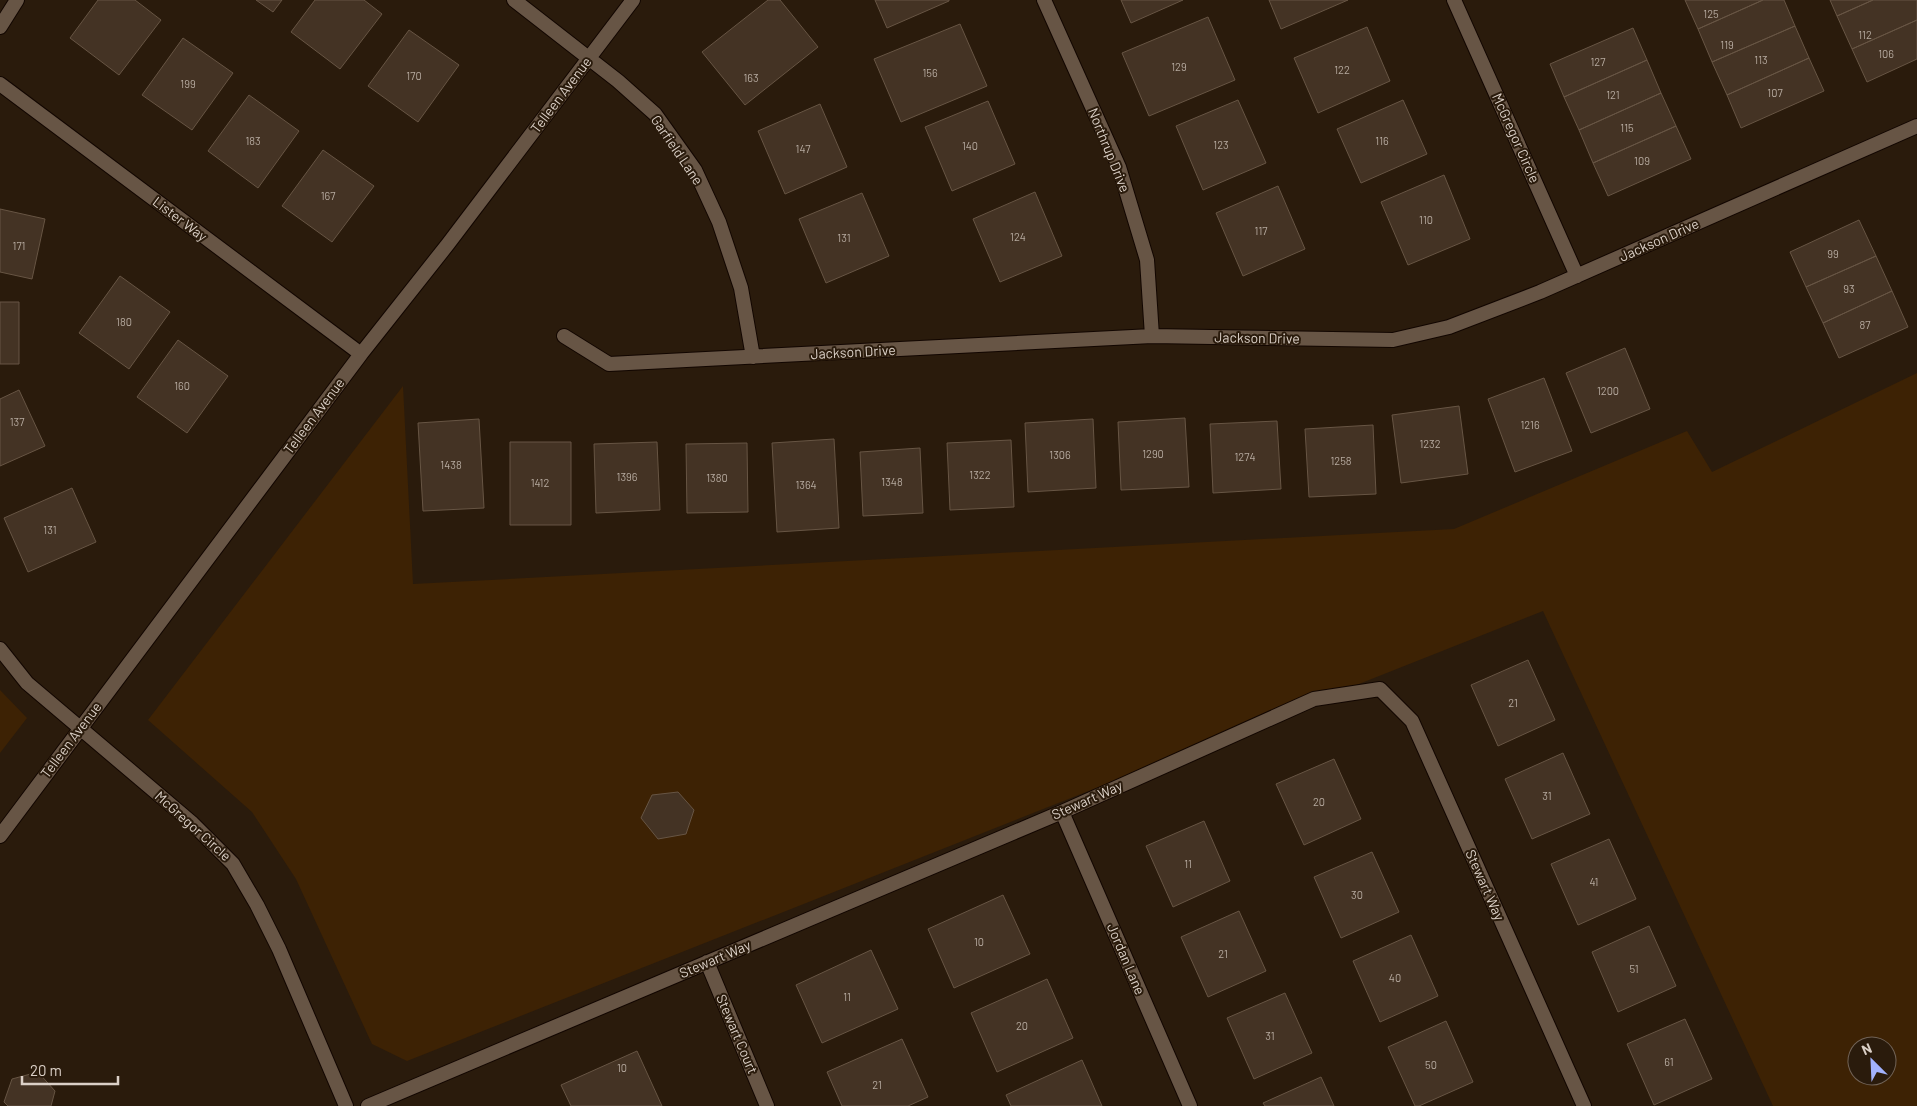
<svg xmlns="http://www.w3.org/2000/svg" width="1917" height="1106" font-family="Barlow,sans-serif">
<rect width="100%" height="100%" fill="#2a1b0c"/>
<path fill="#3d2204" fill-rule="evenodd" d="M1917,373V1106H1773L1543,611L407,1061L372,1044L296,879L252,812L148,720L403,386L413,584L1454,529L1687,431L1712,472ZM1857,1046H1887V1076H1857Z
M0,690L27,718L0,753Z"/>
<path fill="#443324" stroke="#675544" d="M98,0H135L161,20L119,75L70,38Z
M256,0H282L273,12Z
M315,0H364L382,14L340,69L291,32Z
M768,0H780L818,47L745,105L702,52Z
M875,0H949V1L887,28Z
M1121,0H1183L1131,23Z
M1269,0H1348L1281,29Z
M1685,0H1763L1698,29Z
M1763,0H1784L1795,26L1712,62L1698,29Z
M1830,0H1873L1837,16Z
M1873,0H1917V20L1852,49L1837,16Z
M1208,17L1235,80L1149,116L1122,53Z
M1917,20V59L1867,82L1852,49Z
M960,24L987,86L901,122L874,59Z
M1795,26L1809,58L1727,95L1712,62Z
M1367,27L1390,81L1318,113L1294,58Z
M1633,28L1647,60L1564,97L1550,64Z
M409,30L459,65L418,122L368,86Z
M183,38L233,73L192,130L142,95Z
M1809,58L1824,91L1741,128L1727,95Z
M1647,60L1661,93L1579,130L1564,97Z
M1661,93L1676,126L1593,163L1579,130Z
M249,95L299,131L258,188L208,151Z
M1238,100L1266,163L1203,190L1176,126Z
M1403,100L1427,154L1361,183L1337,129Z
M988,101L1015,164L952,191L925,127Z
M820,104L847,167L785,194L758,131Z
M1676,126L1691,159L1608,196L1593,163Z
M323,150L374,186L332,242L282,206Z
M1444,175L1470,239L1408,265L1381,202Z
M1278,186L1305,249L1243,276L1216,213Z
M1035,192L1062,256L1000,282L973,219Z
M862,193L889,256L826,283L799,219Z
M0,209L45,219L32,279L0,272Z
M1859,220L1876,256L1806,287L1790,252Z
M1876,256L1892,291L1823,323L1806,287Z
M120,276L170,312L129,369L79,333Z
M1892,291L1908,327L1839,358L1823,323Z
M0,302H19V364H0Z
M178,340L228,376L187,433L137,397Z
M1625,348L1650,409L1591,433L1566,373Z
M1544,378L1572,451L1515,472L1488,399Z
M19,390L45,446L0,466V399Z
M1459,406L1468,474L1401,483L1392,415Z
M1185,418L1189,487L1121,490L1118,422Z
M479,419L484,508L423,511L418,423Z
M1093,419L1096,488L1028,492L1025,423Z
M1277,421L1281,489L1213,493L1210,424Z
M1373,425L1376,494L1309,497L1305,429Z
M834,439L839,528L777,532L772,443Z
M1011,440L1014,507L950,510L947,443Z
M510,442H571V525H510Z
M657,442L660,510L596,513L594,444Z
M747,443L748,512L687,513L686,444Z
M920,448L923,513L863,516L860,452Z
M72,488L96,542L28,572L4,518Z
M1528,660L1555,720L1498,746L1471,685Z
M1563,753L1590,814L1532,839L1505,779Z
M1334,759L1361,819L1304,845L1276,784Z
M678,792L694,810L686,834L658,839L641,818L652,795Z
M1204,821L1230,881L1173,907L1146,846Z
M1609,839L1636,899L1578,925L1551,864Z
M1372,852L1399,912L1341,938L1314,877Z
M1003,895L1030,954L954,988L928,929Z
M1239,911L1266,971L1208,997L1181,937Z
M1649,926L1676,986L1618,1012L1592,952Z
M1411,935L1438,996L1380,1022L1353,961Z
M871,950L898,1009L822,1043L796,985Z
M1047,979L1073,1038L997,1072L971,1013Z
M1285,993L1312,1053L1254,1079L1227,1018Z
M1685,1019L1712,1079L1654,1105L1627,1044Z
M1446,1021L1473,1082L1419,1106H1415L1388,1047Z
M902,1039L928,1097L908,1106H842L827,1072Z
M637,1051L662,1106H571L561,1085Z
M1082,1060L1102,1106H1011L1006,1095Z
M38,1072L55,1091L51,1106H8L4,1102L12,1079Z
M1321,1077L1334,1106H1265L1263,1103Z"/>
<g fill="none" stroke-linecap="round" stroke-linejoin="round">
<defs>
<path id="minor" d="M514,0L618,81L655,114L695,170L719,222L741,288L753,357
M1044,0L1119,167L1147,260L1152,336
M1454,0L1577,276
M0,27L17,0
M0,84L361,354
M564,336L609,364L1152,336L1393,340L1449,327L1540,292L1917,126
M0,649L27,683L191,822L233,864L257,905L279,949L346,1106
M1062,812L1190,1106
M0,836L361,354L448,244L633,0
M707,962L767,1106
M368,1106L1062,812L1314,699L1380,689L1412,721L1584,1106"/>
</defs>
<use href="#minor" stroke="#120600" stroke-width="16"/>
<use href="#minor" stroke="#675545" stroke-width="14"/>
</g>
<g text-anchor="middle" stroke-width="4" stroke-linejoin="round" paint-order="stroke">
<g font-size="11" fill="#b5a99e">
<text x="1711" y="18">125</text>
<text x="1865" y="39">112</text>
<text x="1727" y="49">119</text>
<text x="1886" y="58">106</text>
<text x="1761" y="64">113</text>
<text x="1598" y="66">127</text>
<text x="1179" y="71">129</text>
<text x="1342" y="74">122</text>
<text x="930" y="77">156</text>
<text x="414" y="80">170</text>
<text x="751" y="82">163</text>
<text x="188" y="88">199</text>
<text x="1775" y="97">107</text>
<text x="1613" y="99">121</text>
<text x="1627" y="132">115</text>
<text x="253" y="145">183</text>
<text x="1382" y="145">116</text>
<text x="1221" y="149">123</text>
<text x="970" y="150">140</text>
<text x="803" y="153">147</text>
<text x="1642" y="165">109</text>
<text x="328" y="200">167</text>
<text x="1426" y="224">110</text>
<text x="1261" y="235">117</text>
<text x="1018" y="241">124</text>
<text x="844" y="242">131</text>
<text x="19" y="250">171</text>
<text x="1833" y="258">99</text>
<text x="1849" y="293">93</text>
<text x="124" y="326">180</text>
<text x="1865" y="329">87</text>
<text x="182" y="390">160</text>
<text x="1608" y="395">1200</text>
<text x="17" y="426">137</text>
<text x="1530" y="429">1216</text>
<text x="1430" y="448">1232</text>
<text x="1153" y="458">1290</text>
<text x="1060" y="459">1306</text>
<text x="1245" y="461">1274</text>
<text x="1341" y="465">1258</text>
<text x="451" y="469">1438</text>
<text x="980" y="479">1322</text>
<text x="627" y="481">1396</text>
<text x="717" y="482">1380</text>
<text x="892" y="486">1348</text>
<text x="540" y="487">1412</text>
<text x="806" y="489">1364</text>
<text x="50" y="534">131</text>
<text x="1513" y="707">21</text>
<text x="1547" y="800">31</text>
<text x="1319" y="806">20</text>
<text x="1188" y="868">11</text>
<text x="1594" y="886">41</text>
<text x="1357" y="899">30</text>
<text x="979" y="946">10</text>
<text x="1223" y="958">21</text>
<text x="1634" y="973">51</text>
<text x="1395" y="982">40</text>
<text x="847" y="1001">11</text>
<text x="1022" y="1030">20</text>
<text x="1270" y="1040">31</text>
<text x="1669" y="1066">61</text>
<text x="1431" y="1069">50</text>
<text x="622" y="1072">10</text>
<text x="877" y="1089">21</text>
</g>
<g font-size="14" fill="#dbd0c7" stroke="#2a1b0c">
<text transform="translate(561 95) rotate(-53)" y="5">Telleen Avenue</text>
<text transform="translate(1516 138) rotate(66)" y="5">McGregor Circle</text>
<text transform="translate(677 150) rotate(56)" y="5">Garfield Lane</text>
<text transform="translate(1109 150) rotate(68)" y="5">Northrup Drive</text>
<text transform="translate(180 219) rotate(37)" y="5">Lister Way</text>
<text transform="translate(1659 240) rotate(-24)" y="5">Jackson Drive</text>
<text transform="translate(1257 338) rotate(1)" y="5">Jackson Drive</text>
<text transform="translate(853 352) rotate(-3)" y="5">Jackson Drive</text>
<text transform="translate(314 416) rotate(-53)" y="5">Telleen Avenue</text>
<text transform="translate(71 740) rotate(-53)" y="5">Telleen Avenue</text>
<text transform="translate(1087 800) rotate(-24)" y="5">Stewart Way</text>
<text transform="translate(193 826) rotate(42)" y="5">McGregor Circle</text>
<text transform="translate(1485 885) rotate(66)" y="5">Stewart Way</text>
<text transform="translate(715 959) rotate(-23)" y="5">Stewart Way</text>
<text transform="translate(1126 959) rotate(67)" y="5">Jordan Lane</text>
<text transform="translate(737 1034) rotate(67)" y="5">Stewart Court</text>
</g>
</g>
<g transform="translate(1872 1061) rotate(336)"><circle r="24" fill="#2a1b0c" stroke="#716357"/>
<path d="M0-4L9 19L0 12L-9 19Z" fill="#a2b2fd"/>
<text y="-8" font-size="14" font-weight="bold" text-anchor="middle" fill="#dbd0c7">N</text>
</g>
<path d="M22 1076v8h96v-8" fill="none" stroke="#dbd0c7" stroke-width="2.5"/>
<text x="30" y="1076" font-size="15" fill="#dbd0c7" stroke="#2a1b0c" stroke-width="4" paint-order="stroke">20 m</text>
</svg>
